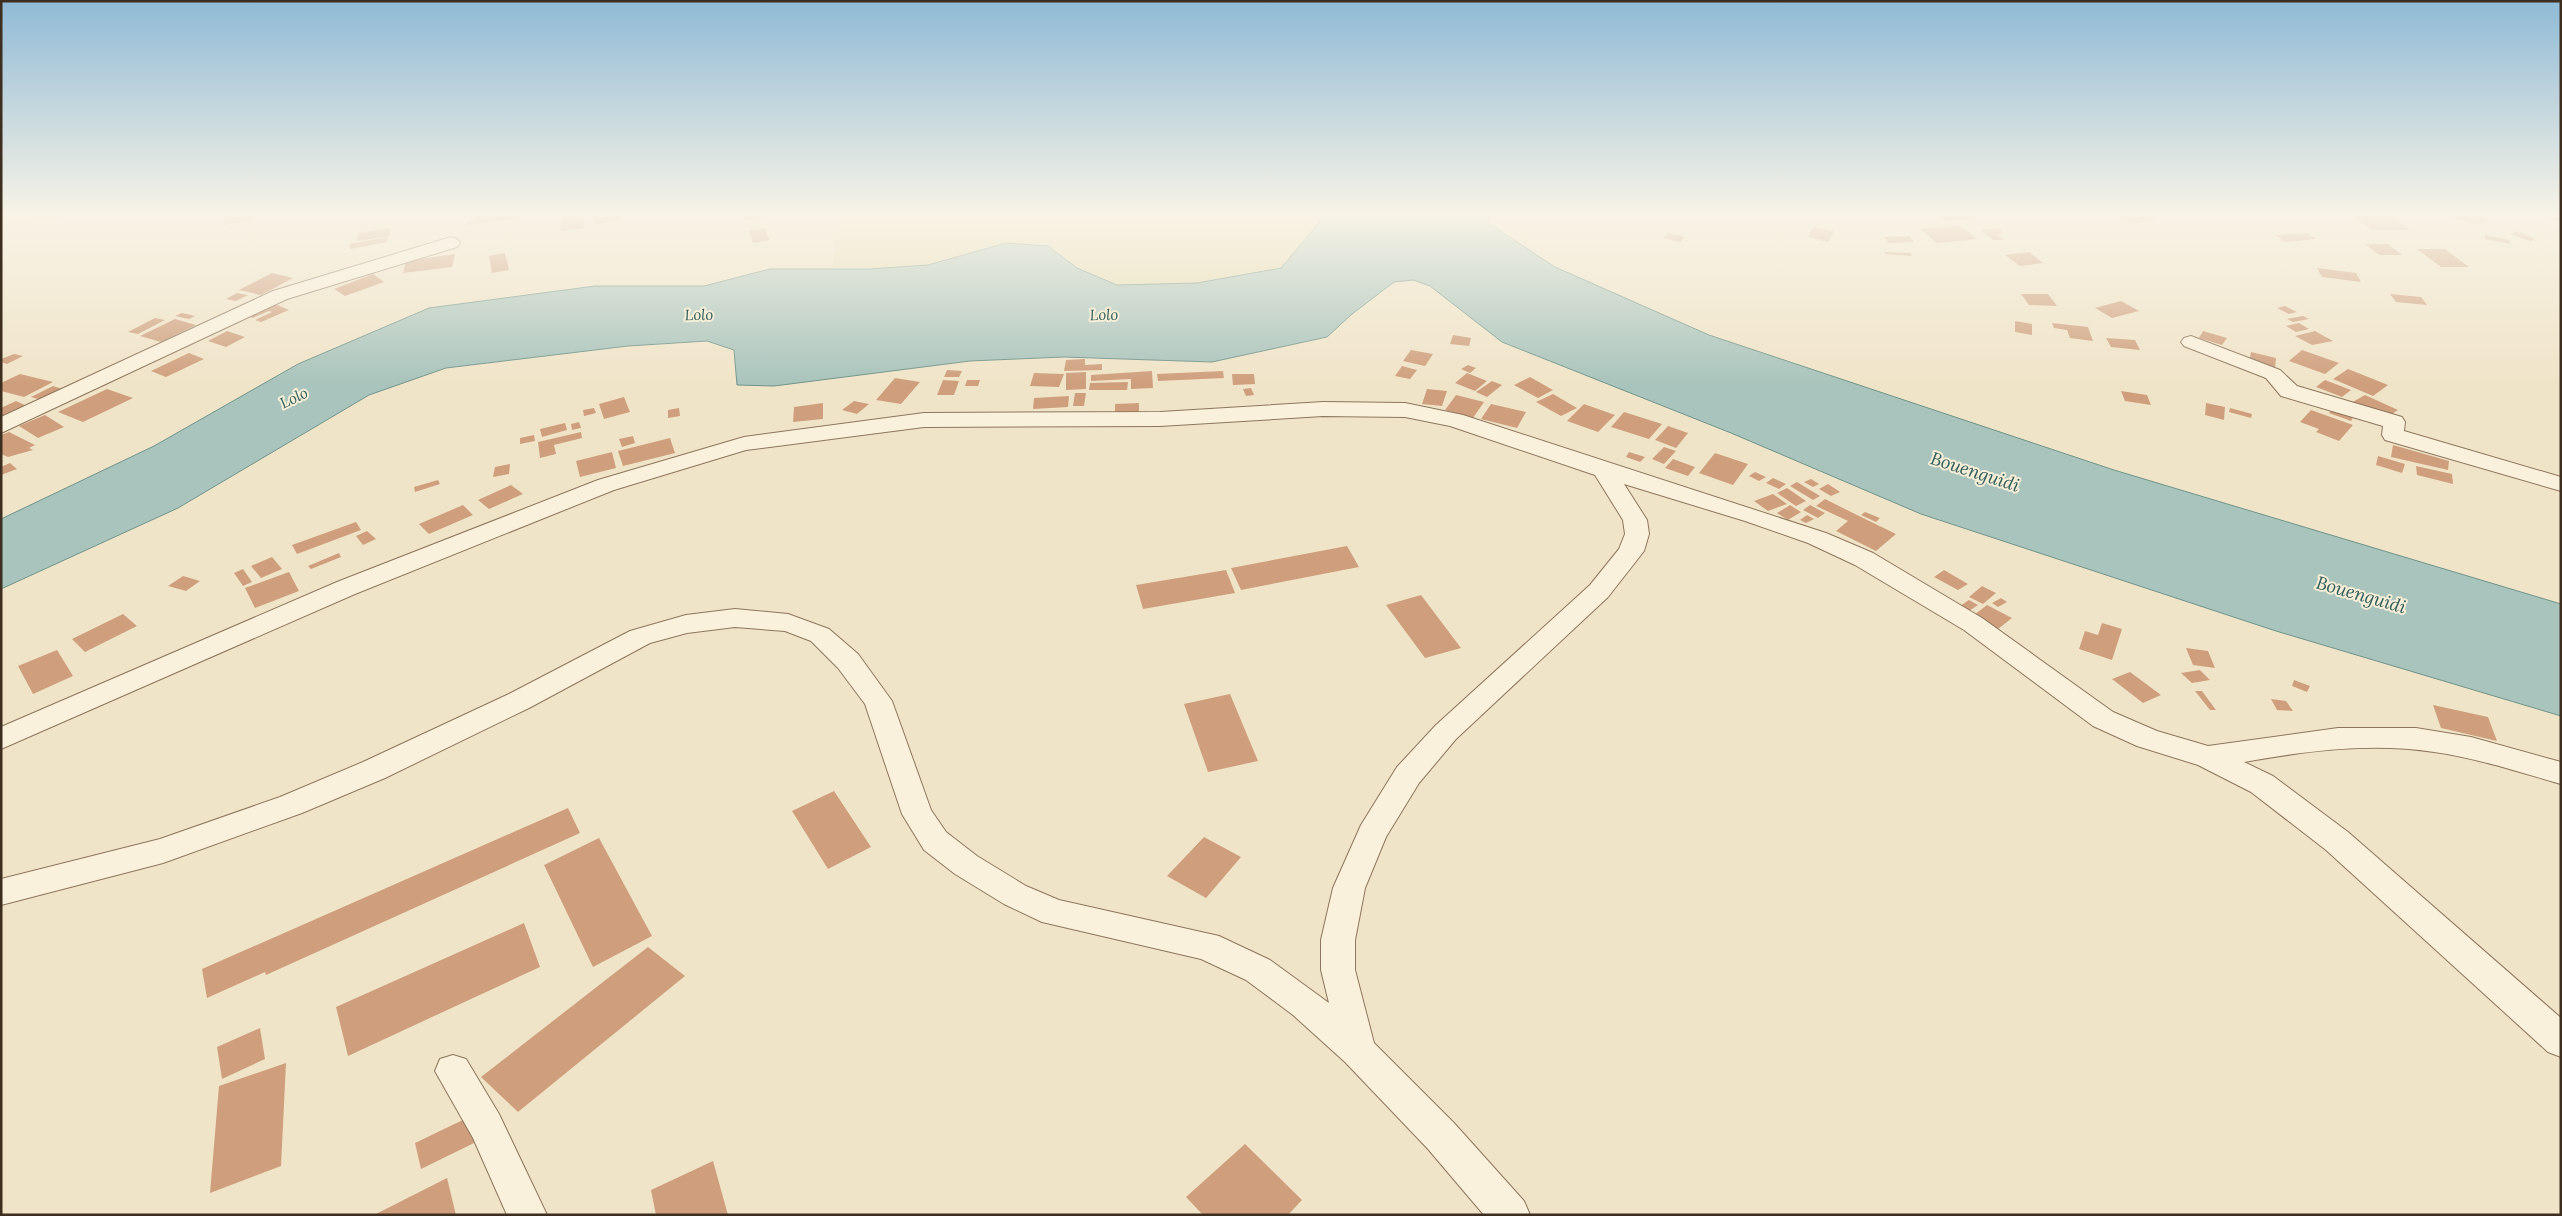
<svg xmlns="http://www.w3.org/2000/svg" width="2562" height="1216" font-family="Lora,serif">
<rect width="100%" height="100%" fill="#f0e4c8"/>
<path fill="#e6deb5" d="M1,213H88L1,227Z
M838,213H1323L1318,224L1282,268L1197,283L1117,285L1077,268L1048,246L1006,243L928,265L870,269L832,268Z"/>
<path fill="#a9c4bc" stroke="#6f938a" d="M1323,213H1479L1490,224L1555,267L1709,335L2114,470L2561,604V716L2276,631L1921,514L1731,433L1502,342L1430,286L1413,280L1394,282L1352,314L1327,337L1212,362L1064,357L970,361L774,386L737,385L734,350L707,341L628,346L446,368L369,395L178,508L1,589V519L154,446L298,364L429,308L595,286H704L770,269H870L928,265L1006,243L1048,246L1077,268L1117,285L1197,283L1281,268L1318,224Z"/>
<path fill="#cf9f7d" d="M227,213H266L265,215L251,217V221L223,225Z
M477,213H529V214L520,215V218L466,225V222L476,221Z
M578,213L577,220L584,219V228L560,231L562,215Z
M620,213L621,220L594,225L593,217Z
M743,213H763L765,217L746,221Z
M1936,213H1968L1975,218L1945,221Z
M2128,213H2143L2156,219L2136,224L2118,215Z
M2441,213H2471L2489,219L2477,225Z
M2390,215L2410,230H2372L2353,216Z
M1960,225L1977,239L1937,243L1920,229Z
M1813,227L1834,231L1828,242L1808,237Z
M390,228V236L357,241L358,233Z
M765,228L769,240L753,243L749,231Z
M1998,228L2004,234H1997L2004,240H1993L1980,230Z
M2517,231L2536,239L2530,241L2511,234Z
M1668,233L1685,237L1680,242L1663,238Z
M2307,233L2316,239L2285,242L2275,235Z
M2485,235L2509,240L2510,244L2485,239Z
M1909,236L1914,242L1889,243L1884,237Z
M387,237V242L350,249V244Z
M2365,244H2388L2402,255H2379Z
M2417,249H2445L2469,267H2441Z
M1884,252L1911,253L1912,256L1885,254Z
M2029,252L2043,263L2020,266L2005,255Z
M505,253L509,270L492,273L489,256Z
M455,254L452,267L403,273L406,261Z
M2317,268L2356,273L2361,282L2322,277Z
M272,273L293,278L261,295L239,290Z
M373,274L384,282L345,296L334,289Z
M237,293L248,295L236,301L226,299Z
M2021,294H2048L2057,306L2029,305Z
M2390,294L2421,297L2427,305L2396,302Z
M2121,301L2139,311L2112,318L2095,308Z
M275,304L289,310L261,322L255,320L272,312L269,311L253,318L248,316Z
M2285,306L2297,312L2289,314L2277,308Z
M182,313L195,316L189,319L175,316Z
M2303,316L2309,319L2293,322L2287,319Z
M155,318L165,320L138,334L128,332Z
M175,319L196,325L161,342L140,336Z
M2015,321L2032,324V335L2015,332Z
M2052,323L2088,327L2093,341L2070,338L2067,330L2054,328Z
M2299,323L2309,329L2296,332L2286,326Z
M227,331L245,337L226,347L208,341Z
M2203,331L2227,338L2222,345L2199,338Z
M2315,331L2333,341L2312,345L2295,336Z
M1453,335L1471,338L1469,346L1450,344Z
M2106,338L2135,340L2140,350L2111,347Z
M1411,350L1433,354L1425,366L1403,361Z
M2302,350L2339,363L2325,374L2289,361Z
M2251,352L2276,358L2275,369L2249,363Z
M189,353L204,359L166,377L151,371Z
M14,354L23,356L7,364L1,362V359Z
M1085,359V365L1102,364V370L1064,371L1066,360Z
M1468,365L1476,368L1470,373L1461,369Z
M1402,366L1417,370L1410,379L1395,376Z
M2348,369L2388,385L2373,396L2333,379Z
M947,370L962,371L959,377H944Z
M1152,371L1153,388L1131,389V379L1091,381V375Z
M1223,371L1224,378L1158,381L1157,374Z
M1086,372V389L1066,390V373Z
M1034,373L1064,374L1059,387L1030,386Z
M1467,373L1487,381L1475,391L1455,383Z
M20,374L53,382L24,397L1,391V383Z
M1232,374H1254L1255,384L1233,385Z
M1530,377L1553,390L1538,398L1514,385Z
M895,378L920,382L901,404L876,400Z
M943,380L959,381L954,395H937Z
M967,380H980L978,386H965Z
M2325,380L2351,390L2342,397L2316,387Z
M1492,381L1502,385L1487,397L1476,392Z
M1128,382L1127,390H1089L1090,383Z
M53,386L63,389L41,400L31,397Z
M1251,388L1254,395L1246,396L1243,389Z
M107,389L133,398L83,422L58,412Z
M1427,389L1447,391L1442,406L1422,404Z
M2121,391L2147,395L2151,405L2125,401Z
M1075,393H1086L1084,406H1073Z
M1553,394L1577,408L1561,416L1536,402Z
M1456,395L1484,402L1473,418L1445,410Z
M2365,395L2398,410L2392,414L2383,411L2377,414L2351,403Z
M1069,396L1068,407L1033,409L1034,398Z
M624,397L630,412L604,419L599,404Z
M16,401L29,407L1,420V408Z
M854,401L869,404L857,414L842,410Z
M823,403V419L793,422L794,407Z
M1139,403V412L1115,413V404Z
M2206,403L2225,407L2224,420L2205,415Z
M1491,404L1526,412L1517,428L1481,419Z
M1584,404L1615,415L1598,432L1567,421Z
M594,408L596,413L584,416L583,410Z
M679,408L680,416L668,418V410Z
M2230,408L2252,414L2251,418L2229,412Z
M2332,409L2354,416L2351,421L2329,413Z
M2311,410L2353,425L2339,441L2316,432L2319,429L2300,422Z
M1624,412L1662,424L1649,439L1611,427Z
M45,415L64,427L38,438L19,426Z
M579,422L581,428L572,430L571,424Z
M565,423L567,430L542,437L540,429Z
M1668,426L1688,433L1676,448L1655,440Z
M9,432L35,445L29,448L33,450L8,457L1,454V435Z
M581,432L582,438L554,445L556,454L540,458L538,442Z
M534,435L535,441L520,444V438Z
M633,436L635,443L622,447L619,439Z
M670,438L675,453L623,466L618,451Z
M2393,445L2449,461L2448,470L2391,457Z
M1664,447L1676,451L1664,464L1652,459Z
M612,452L616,468L580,477L576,461Z
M1629,452L1645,457L1640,462L1626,457Z
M1715,453L1748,464L1733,485L1699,473Z
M2378,456L2405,464L2402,473L2376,465Z
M1673,459L1695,467L1688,476L1665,468Z
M10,463L17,469L1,475V467Z
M510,464L509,474L493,477L495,467Z
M2416,466L2452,474L2453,484L2417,475Z
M1755,472L1766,477L1759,481L1749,476Z
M1773,478L1786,484L1779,489L1766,483Z
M1811,479L1819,484L1813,487L1804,482Z
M438,480L440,484L415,492L414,487Z
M1797,482L1820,496L1813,500L1790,486Z
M1828,484L1840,492L1831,496L1819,489Z
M511,485L523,494L489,509L478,500Z
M1787,488L1806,501L1796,506L1777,493Z
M1773,494L1787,504L1768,511L1754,501Z
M1825,499L1857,515L1896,534L1876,551L1836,531L1848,521L1816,506Z
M463,505L473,515L429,534L419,524Z
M1790,505L1801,512L1788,520L1777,513Z
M1810,505L1825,513L1818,518L1803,510Z
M1865,512L1880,518L1876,522L1861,515Z
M1807,515L1814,519L1806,523L1800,520Z
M356,522L361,530L297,554L292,545Z
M367,531L376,539L363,545L356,536Z
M1347,546L1359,567L1241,590L1231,568Z
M339,553L341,557L311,569L308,566Z
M272,557L282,569L261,578L251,566Z
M243,569L252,582L243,586L234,573Z
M1226,570L1235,593L1143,609L1136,585Z
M1944,570L1968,584L1958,590L1934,577Z
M289,572L299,591L255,608L245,588Z
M183,576L200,581L186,591L168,586Z
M1982,586L1996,593L1983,604L1969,597Z
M1421,595L1461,648L1425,658L1386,605Z
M2001,598L2007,602L1998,607L1992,603Z
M1969,600L1978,605L1966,613L1957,608Z
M1987,605L2012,618L1998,629L1974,615Z
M123,614L137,626L85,652L72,639Z
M2102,623L2122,629L2112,660L2079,649L2085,631L2098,635Z
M2186,648L2208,651L2215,668L2193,665Z
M57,650L73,676L33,694L18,666Z
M2200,670L2210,680L2192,683L2181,673Z
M2130,672L2161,695L2143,703L2112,679Z
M2294,680L2310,686L2307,692L2292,686Z
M2195,691H2202L2216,710H2210Z
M1230,694L1258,761L1208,772L1184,704Z
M2271,699L2286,701L2293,711L2277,710Z
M2433,705L2488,717L2497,741L2441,728Z
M834,791L871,847L828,869L792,811Z
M568,808L580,833L266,975L265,972L207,998L202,969Z
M1204,837L1241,857L1206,898L1167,876Z
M599,838L652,936L593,967L544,865Z
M524,923L540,967L348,1056L336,1007Z
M648,947L685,976L518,1112L481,1077Z
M260,1028L265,1059L222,1079L217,1047Z
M286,1063L281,1166L210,1193L219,1086Z
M467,1118L474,1143L421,1169L415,1143Z
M1245,1144L1302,1200L1288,1215H1203L1186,1197Z
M713,1161L728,1215H656L651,1190Z
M447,1178L456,1215H374Z"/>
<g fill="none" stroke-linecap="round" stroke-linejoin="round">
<defs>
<path id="minor" d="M2546,213H2561V220L2549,217Z
M451,237L457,239L460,243L457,247L287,299L1,433V417L273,291Z
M2191,336L2280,370L2297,386L2402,417L2405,422L2404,431L2561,477V491L2385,440L2382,435L2383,426L2281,396L2266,378L2184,346L2181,342L2184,338Z
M1323,402L1405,403L1463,415L1826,533L1873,553L1982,618L2113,712L2157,731L2208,746L2338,728H2416L2471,737L2561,762V784C2519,772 2477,758 2434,752C2371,742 2306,751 2244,762L2273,776L2348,832L2561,1018V1057L2548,1052L2326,850L2251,792L2198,765L2137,746L2093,726L1964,630L1855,565L1808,543L1745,521L1624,484L1647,520L1649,534L1644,551L1608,597L1456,739L1419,783L1386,837L1365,888L1355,940V970L1374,1043L1454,1123L1524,1201L1530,1215H1484L1428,1149L1345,1062L1293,1015L1246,980L1201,959L1042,922L1004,904L955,874L924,850L902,814L865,704L838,668L811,641L785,631L735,627L687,633L650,643L529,708L385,778L302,813L163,863L1,905V879L160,839L280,797L363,762L509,694L630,631L686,615L735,609L788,614L829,629L858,654L892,701L931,810L946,832L977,856L1026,886L1059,900L1219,936L1270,960L1329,1003L1321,970V940L1333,888L1361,825L1397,767L1436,725L1590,585L1619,549L1625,534L1623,520L1595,475L1450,426L1405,417L1323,416L1160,426L924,427L746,450L614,490L355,594L1,749V727L337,582L598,480L744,437L924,413L1160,412Z
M453,1055L466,1059L499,1114L547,1215H507L473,1138L435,1071L440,1059Z"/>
</defs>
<use href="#minor" stroke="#8d765c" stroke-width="2"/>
<use href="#minor" fill="#faf1dc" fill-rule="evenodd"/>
</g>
<linearGradient id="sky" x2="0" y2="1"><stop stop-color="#8fbad6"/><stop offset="0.56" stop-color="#f8f3e6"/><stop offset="1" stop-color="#f8f3e6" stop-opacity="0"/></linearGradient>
<rect width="2562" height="383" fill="url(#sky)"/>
<g text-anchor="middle" stroke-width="4" stroke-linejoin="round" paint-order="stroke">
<g font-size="15" font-style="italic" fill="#2f5d5a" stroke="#f7eed8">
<text transform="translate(699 315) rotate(-1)" y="5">Lolo</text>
<text transform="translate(1104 315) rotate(-1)" y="5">Lolo</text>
<text transform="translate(294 398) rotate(-26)" y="5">Lolo</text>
</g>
<g font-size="18" font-style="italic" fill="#2f5d5a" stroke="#f7eed8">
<text transform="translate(1975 472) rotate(18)" y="6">Bouenguidi</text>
<text transform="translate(2361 595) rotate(16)" y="6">Bouenguidi</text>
</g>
</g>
<rect width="2562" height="1216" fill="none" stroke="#3d2e20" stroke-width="5"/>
</svg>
